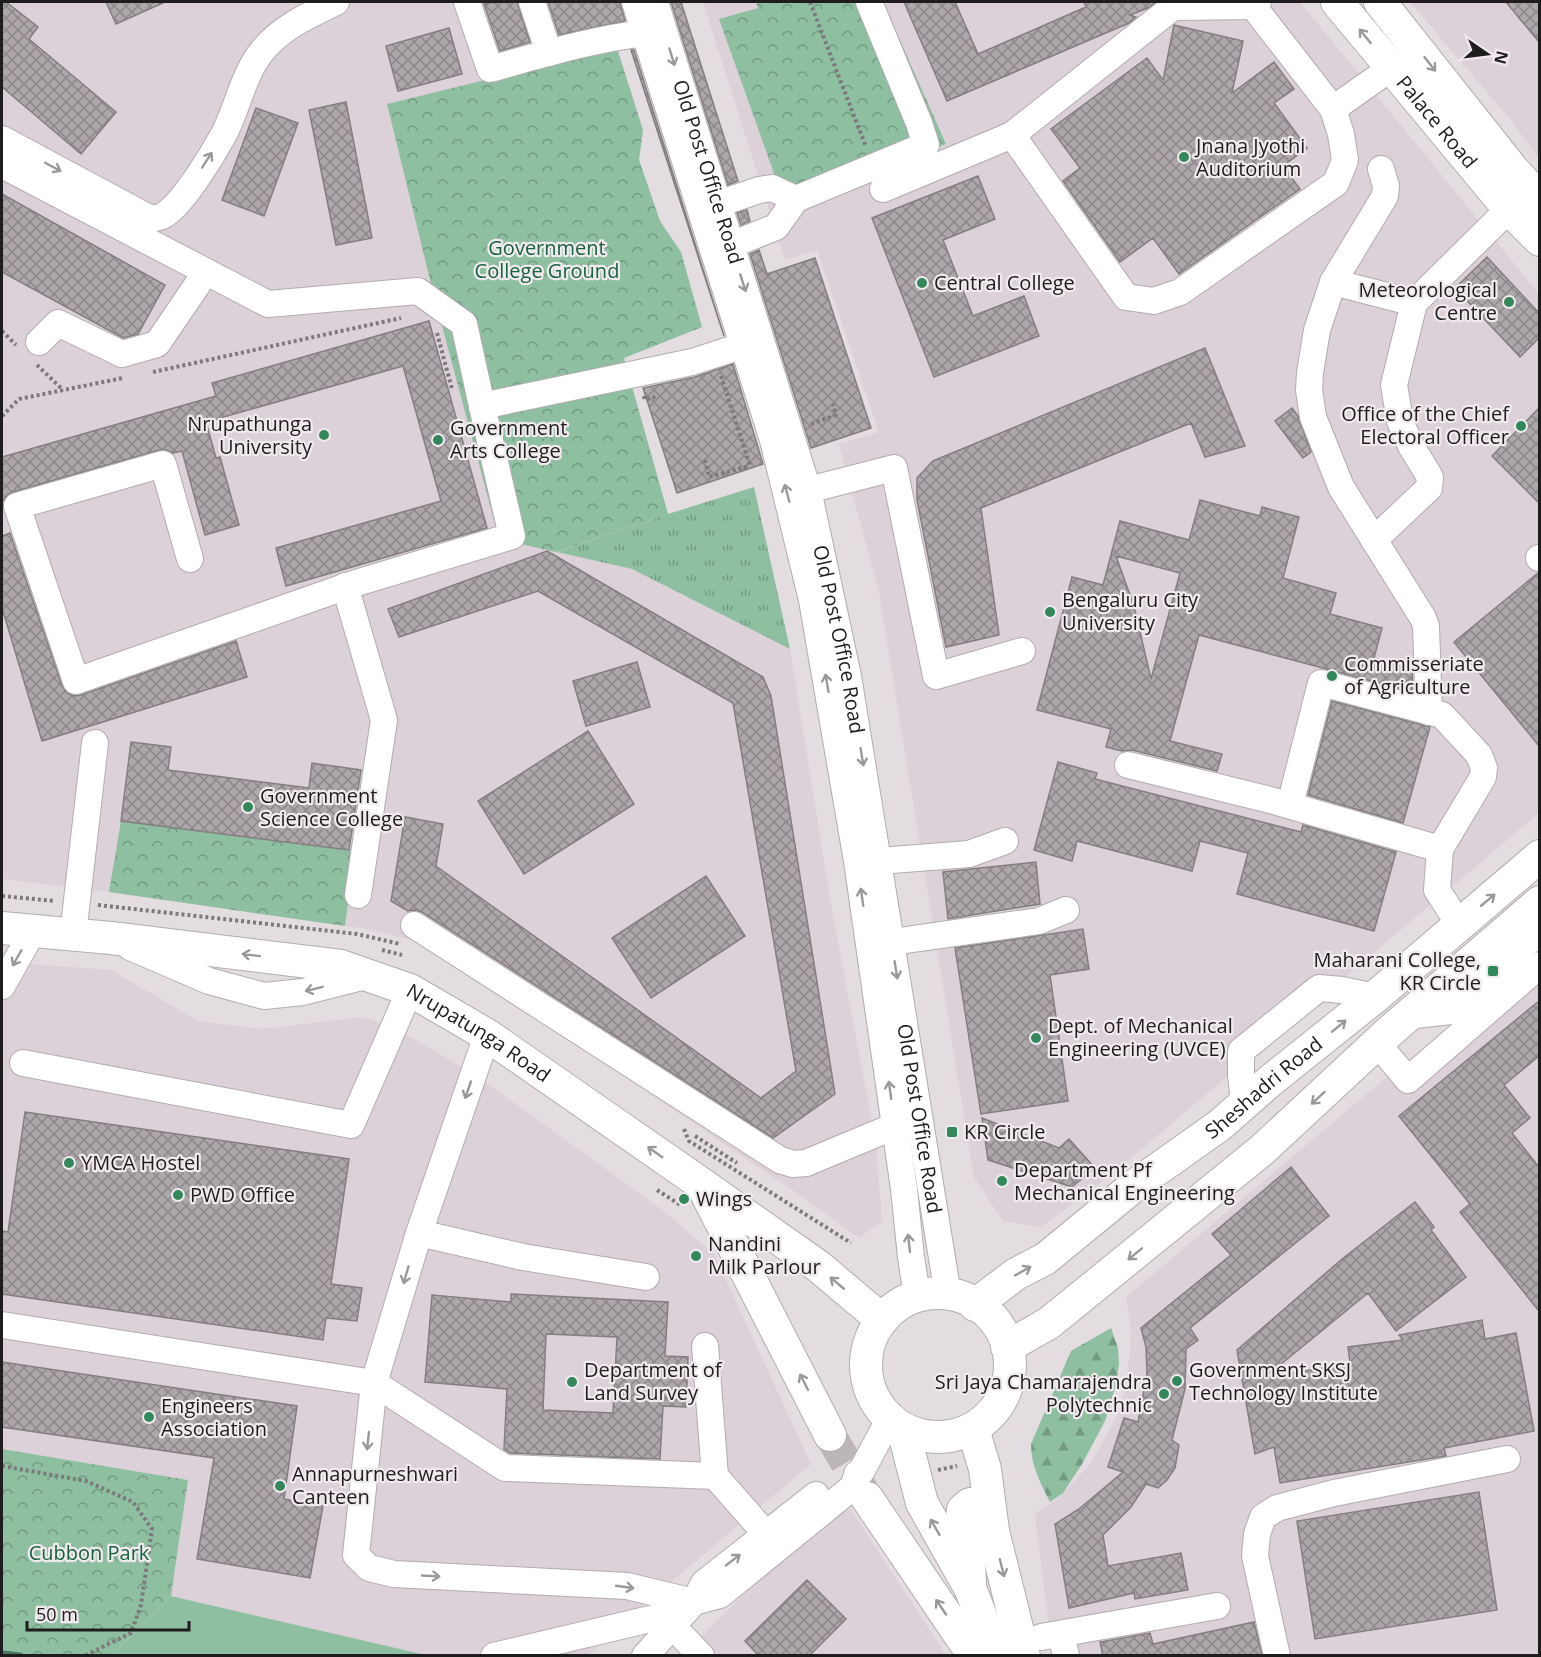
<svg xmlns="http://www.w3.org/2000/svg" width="1541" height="1657" font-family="'Open Sans',sans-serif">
<defs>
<pattern id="grass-tufts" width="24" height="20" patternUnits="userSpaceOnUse" patternTransform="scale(1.5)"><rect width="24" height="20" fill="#8ebfa0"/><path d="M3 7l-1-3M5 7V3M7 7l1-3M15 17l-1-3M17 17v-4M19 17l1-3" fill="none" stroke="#739a82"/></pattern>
<pattern id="forest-firs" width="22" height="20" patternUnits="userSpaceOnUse" patternTransform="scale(1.5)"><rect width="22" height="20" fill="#8ebfa0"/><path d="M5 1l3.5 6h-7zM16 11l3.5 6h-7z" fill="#739a82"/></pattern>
<pattern id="park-crowns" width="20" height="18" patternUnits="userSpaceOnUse" patternTransform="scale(1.5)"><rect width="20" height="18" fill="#8ebfa0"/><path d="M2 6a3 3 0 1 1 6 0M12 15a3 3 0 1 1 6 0" fill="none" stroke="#739a82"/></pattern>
<pattern id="building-cross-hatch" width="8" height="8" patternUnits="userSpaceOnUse" patternTransform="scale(1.5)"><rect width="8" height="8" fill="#ada7ac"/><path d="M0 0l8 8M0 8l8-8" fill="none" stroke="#8c878b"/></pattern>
</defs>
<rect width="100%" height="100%" fill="#e3dde1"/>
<path fill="#dcd0d9" d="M2,2H612L626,46L617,48L643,130L639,160L660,221L681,252L702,327L624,358L668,514L558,552L632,569L790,649L831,905L876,1144L882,1221L859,1238L797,1193L428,944L367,929L109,892L2,879Z
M703,2H1300L1539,294V813L1105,1180L1041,1227L1003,1221L974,1177L879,592L839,444L879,432L817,250L785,260Z
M1410,2H1539V159L1511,120Z
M1539,959V1655H1055L1049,1628L1035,1514L1057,1499L1076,1480L1093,1460L1117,1416L1124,1393L1131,1345L1130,1321L1126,1297L1400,1066L1458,1030Z
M2,962L111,970L198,1021L263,1029L362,1017L393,1027L474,1074L661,1209L714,1254L811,1464L659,1592L588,1655H426L171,1596L188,1480L2,1449Z
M842,1496L946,1655L682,1656Z"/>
<path fill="url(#grass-tufts)" d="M754,487L790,649L632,569L557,552L668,514Z"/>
<path fill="url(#forest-firs)" d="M1111,1328L1118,1348L1119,1365L1115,1388L1105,1421L1082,1464L1063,1493L1050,1502C1040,1482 1031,1466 1031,1444L1071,1351Z"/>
<path fill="url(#park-crowns)" d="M756,2H883L946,144L786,207L719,19L758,8Z
M617,48L643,130L639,160L660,221L681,252L702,327L624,358L668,514L556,552L499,539L433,292L387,104Z
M121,821L355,851L345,926L109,892Z
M2,1449L188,1480L171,1596L112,1655H2Z"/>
<path fill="#8ebfa0" d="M171,1596L426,1655H112Z"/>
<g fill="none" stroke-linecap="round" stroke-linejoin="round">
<path stroke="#4b785e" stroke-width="7" d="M2,1654L20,1656"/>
</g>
<path fill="url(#building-cross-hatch)" stroke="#847e82" stroke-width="1.5" fill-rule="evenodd" d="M2,2H6L38,27L29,39L116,112L81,154L2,87Z
M106,2H165L116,24Z
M494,2H517L530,42L500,51L484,4Z
M548,2H620L625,21L559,35Z
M671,2H681L738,181L728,185Z
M904,2H955L978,54L1086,7L1084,2H1156L1148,8L1130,15L1136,17L1129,23L947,101Z
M1506,2H1539V42Z
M1174,25L1243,41L1232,93L1274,62L1294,89L1274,103L1307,148L1283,166L1300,189L1179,274L1153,238L1120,262L1063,181L1080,168L1051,129L1147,58L1163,80Z
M449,28L462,74L398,91L386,46Z
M631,50H634L724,336Z
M346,102L372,238L336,245L309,110Z
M256,108L298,123L264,216L222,200Z
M978,176L995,219L943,240L973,316L1024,296L1039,336L934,377L872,218Z
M2,194L165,285L138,334L123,338L2,272Z
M747,210L750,221L741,225L737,213Z
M759,250L767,274L815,258L871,428L811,448L750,254Z
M1487,257L1539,313V338L1520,357L1455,288Z
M429,321L487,528L286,586L276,548L441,501L403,366L206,422L216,458L220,457L239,525L205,535L182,451L173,453L167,450H159L13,492L7,495L2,502V457L216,396L212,383Z
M1205,348L1245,446L1205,457L1191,423L981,508L999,635L946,647L917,500V478L933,461Z
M733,364L763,464L677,493L643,388L695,377Z
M1292,408L1298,416L1311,452L1303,458L1275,421Z
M1539,408V503L1492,456Z
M1200,500L1260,516L1262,507L1299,517L1283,578L1336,593L1330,614L1382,628L1374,658L1412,669L1413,692L1199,635L1170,741L1222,754L1217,771L1132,750L1122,751L1106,747L1111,729L1037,710L1072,577L1103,585L1120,521L1189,540ZM1116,556L1180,573L1151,679L1134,606Z
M10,533L62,686L67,693L74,696L81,695L236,641L247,677L42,741L2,608V536Z
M547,551L763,677L771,696L835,1094L773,1138L422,912L415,910L408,911L391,901L405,817L443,824L436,866L761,1098L796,1071L733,703L538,591L399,637L388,609Z
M1538,573H1539V746L1454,642Z
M637,662L650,707L586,726L573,681Z
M1332,701L1430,727L1403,823L1308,795Z
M588,731L634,804L524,874L478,801Z
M131,742L171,747L168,770L309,788L312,763L361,770L349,850L121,821Z
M1058,762L1097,773L1095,779L1301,832L1303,825L1396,852L1374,931L1237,894L1248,853L1200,841L1192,871L1077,841L1072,861L1034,850Z
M1036,862L1040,904L948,919L943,872Z
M706,876L745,936L651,998L612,938Z
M1083,929L1089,969L1050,975L1068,1101L981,1114L955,948Z
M1539,1001V1056L1504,1085L1530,1118L1512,1133L1539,1167V1311L1460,1212L1470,1204L1399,1116Z
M25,1112L349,1159L331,1284L362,1288L357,1321L326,1318L323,1340L2,1294V1231L8,1232Z
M982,1118L1059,1148L1069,1139L1095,1168L1072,1187L988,1160Z
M1291,1167L1329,1216L1190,1328L1198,1340L1186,1349L1185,1389L1172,1440L1179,1445L1175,1468L1167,1480L1158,1488L1146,1484L1131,1507L1103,1535L1108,1566L1181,1553L1188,1590L1135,1599L1134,1593L1069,1608L1055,1524L1079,1509L1123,1472L1108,1467L1124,1418L1138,1422L1147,1374L1146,1347L1141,1328L1231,1255L1212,1234Z
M1415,1202L1434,1227L1431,1230L1466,1277L1396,1331L1368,1293L1264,1378L1350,1363L1348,1347L1403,1340L1399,1335L1482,1320L1485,1339L1516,1333L1534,1431L1444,1448L1446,1456L1280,1483L1274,1447L1255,1454L1237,1350L1342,1259Z
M511,1294L668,1302L665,1356L688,1357L686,1407L663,1406L660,1459L510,1453L504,1449L507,1389L425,1382L432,1295L511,1302ZM546,1334L617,1337L613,1413L543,1410Z
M2,1362L297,1406L284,1499L323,1506L310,1578L197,1559L214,1458L2,1427Z
M1479,1492L1497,1610L1315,1639L1297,1521Z
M807,1580L846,1619L809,1656H759L745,1641Z
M1254,1622L1262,1655L1103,1656L1100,1642L1150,1633L1153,1644Z"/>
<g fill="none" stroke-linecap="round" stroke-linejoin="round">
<path stroke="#bcb6ba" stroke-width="32" stroke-dasharray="32 16" stroke-linecap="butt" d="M830,1435L867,1498"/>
<defs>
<g id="minor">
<path d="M467,2L490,69C541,55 593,39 645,33"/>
<path d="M532,2L549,53"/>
<path d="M635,2L773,440L812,600L857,861L904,1189L911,1257L917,1296"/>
<path id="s1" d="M655,2L808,490L848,676L948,1295"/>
<path d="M1333,109L1391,68"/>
<path d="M1012,135L1126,297L1154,301L1180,292L1336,183L1345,160L1341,134L1333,109L1253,6"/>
<path d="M2,139L151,219C155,218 161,217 164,215C183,204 213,154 224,134C238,107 243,74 263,50C282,27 309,15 336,2"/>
<path d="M2,165L268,304L418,291L464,324L482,406"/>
<path d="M883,189L1012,135L1173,7L1253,6L1258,2"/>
<path d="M796,199L926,145L919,123L869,2"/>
<path d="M718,204L759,190L772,188L796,199L776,227L731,245"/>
<path d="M1333,282L1385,196L1386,186L1381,169"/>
<path d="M1414,303L1333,282L1317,330L1310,373L1309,390L1313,417L1341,487L1423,618L1426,626L1429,712"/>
<path d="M39,342L58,323L122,354L157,344L206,272"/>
<path d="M808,490L894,468L936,676L1022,651"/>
<path d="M1374,540L1429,488L1430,477L1411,446L1400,421L1394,385L1414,303L1509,209"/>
<path d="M1539,558H1540"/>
<path d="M190,559L163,464L17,506L76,681L353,584L512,536L482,406L692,362L760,340"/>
<path d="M345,586L384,720L358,895"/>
<path d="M1128,765L1274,801L1440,849L1437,890L1459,924"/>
<path d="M1290,805L1321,683L1442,715L1479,755L1484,768L1483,777L1440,849"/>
<path d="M879,861L969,854L1005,841"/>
<path d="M414,925L780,1160L793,1164L806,1163L895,1126"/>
<path d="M73,935L95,743"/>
<path d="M892,942L1039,921L1066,910"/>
<path d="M130,947L209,981L264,996L303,992L370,975"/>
<path d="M2,986L33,931"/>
<path d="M1407,1016L1451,1011L1531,939L1540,906"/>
<path d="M487,1035L419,1233L374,1383L356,1555L369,1568L394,1574L627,1586L694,1602L720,1595L854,1486L857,1474L861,1472L890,1418"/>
<path d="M1377,1043L1408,1080L1540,965"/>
<path d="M23,1063L351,1125L410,990"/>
<path d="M1244,1102L1241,1076V1051L1319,988L1342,990L1375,997"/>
<path d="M419,1233L523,1257L646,1277"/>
<path d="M2,1325L374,1383L505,1468L715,1476"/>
<path d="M705,1346L715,1476L766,1534"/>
<path d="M1061,1634L1066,1656"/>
<path d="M1041,1637L1217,1606"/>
<path d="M494,1656L663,1616L701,1656"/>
<path d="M645,1656L694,1602L704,1583L816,1495"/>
<path d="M1277,1656L1255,1556L1257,1534L1263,1517L1277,1508L1334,1493L1507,1459"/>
</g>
<g id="major">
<path id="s2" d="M1337,2L1509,209L1540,240"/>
<path d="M1380,2L1514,171L1540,199"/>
<path id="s3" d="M2,928L111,938L341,966L410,990L487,1035L703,1185L818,1266L882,1320"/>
<path d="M704,1189L830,1435"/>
<circle cx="938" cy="1365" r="72"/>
<path id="s4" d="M975,1305L1016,1274L1045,1259L1134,1186L1220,1125L1270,1081L1375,997L1540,856"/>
<path d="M1007,1347L1049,1323L1262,1150L1389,1032L1540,902"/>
<path d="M903,1429L922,1503L970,1588L988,1634L994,1656"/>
<path d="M973,1429L985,1469L993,1531L1024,1656"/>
<path d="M867,1498L974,1656"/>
<path d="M970,1582L968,1542L962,1519L963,1510L970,1504L983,1512L993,1531"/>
</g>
</defs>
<use href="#minor" stroke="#b2acb0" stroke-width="28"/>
<use href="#major" stroke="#b2acb0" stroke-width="34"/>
<path stroke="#7c787b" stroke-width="4" stroke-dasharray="3 3" stroke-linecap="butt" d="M810,2L866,147
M2,331L16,345
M437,333L452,389
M37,365L63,390
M153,372L401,318
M721,376L750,466
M644,396L645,400L658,396
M2,416L19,399L123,378
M811,424L836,415L833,404
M705,460L709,477L749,466
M2,896L55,901
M98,905L357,934L400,944
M382,950L402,955
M684,1129L689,1141L851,1243
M695,1136L737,1163
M657,1190L682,1206
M2,1466L86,1481L133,1502L152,1529L141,1605L131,1633L84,1656
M938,1470L957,1466"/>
<use href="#minor" stroke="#fff" stroke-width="26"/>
<use href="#major" stroke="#fff" stroke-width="32"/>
</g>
<defs><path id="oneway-shaft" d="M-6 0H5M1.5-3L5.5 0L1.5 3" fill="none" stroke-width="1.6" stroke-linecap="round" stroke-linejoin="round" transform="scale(1.5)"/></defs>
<g stroke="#9a999a">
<use href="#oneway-shaft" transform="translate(1365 36) rotate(-129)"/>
<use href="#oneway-shaft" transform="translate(672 57) rotate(73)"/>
<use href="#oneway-shaft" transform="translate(1430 64) rotate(52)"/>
<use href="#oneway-shaft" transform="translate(207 160) rotate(-57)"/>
<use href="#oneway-shaft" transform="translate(53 167) rotate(28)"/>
<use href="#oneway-shaft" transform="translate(743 283) rotate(72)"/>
<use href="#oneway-shaft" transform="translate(787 493) rotate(-105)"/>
<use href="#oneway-shaft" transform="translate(827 683) rotate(-100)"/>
<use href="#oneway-shaft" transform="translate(862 757) rotate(81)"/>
<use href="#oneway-shaft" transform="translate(862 897) rotate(-98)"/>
<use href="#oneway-shaft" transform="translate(1488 900) rotate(-40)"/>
<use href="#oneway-shaft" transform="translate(251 955) rotate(-173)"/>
<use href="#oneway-shaft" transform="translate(17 958) rotate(120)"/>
<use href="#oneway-shaft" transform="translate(896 970) rotate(81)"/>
<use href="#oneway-shaft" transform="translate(314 989) rotate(166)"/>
<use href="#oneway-shaft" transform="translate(1339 1026) rotate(-39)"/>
<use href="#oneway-shaft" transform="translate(468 1090) rotate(109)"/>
<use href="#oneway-shaft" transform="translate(890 1090) rotate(-98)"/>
<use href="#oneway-shaft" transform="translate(1318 1098) rotate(137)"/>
<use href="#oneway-shaft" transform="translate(655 1152) rotate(-145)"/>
<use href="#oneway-shaft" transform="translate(909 1243) rotate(-96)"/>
<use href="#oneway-shaft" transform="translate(1135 1254) rotate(141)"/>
<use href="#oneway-shaft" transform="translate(1023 1271) rotate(-29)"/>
<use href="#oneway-shaft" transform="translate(406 1275) rotate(106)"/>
<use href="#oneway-shaft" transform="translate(837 1283) rotate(-140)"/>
<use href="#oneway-shaft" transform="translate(804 1382) rotate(-117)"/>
<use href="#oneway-shaft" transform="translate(368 1441) rotate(96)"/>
<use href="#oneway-shaft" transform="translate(935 1527) rotate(-120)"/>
<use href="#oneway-shaft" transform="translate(733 1560) rotate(-38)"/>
<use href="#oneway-shaft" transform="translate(1002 1568) rotate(76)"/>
<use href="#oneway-shaft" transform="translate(431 1576) rotate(3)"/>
<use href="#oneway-shaft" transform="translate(625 1587) rotate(8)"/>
<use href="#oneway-shaft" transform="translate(941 1607) rotate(-124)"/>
</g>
<g fill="#33885b" stroke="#f0eaef" stroke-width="2">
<circle cx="1184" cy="157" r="6"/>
<circle cx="922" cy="283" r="6"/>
<circle cx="1509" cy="302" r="6"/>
<circle cx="1521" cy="426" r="6"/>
<circle cx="324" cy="435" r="6"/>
<circle cx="438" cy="440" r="6"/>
<circle cx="1050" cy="612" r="6"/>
<circle cx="1332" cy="676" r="6"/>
<circle cx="248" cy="807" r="6"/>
<rect x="1487" y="965" width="12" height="12" rx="3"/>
<circle cx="1036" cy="1038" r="6"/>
<rect x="946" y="1126" width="12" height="12" rx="3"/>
<circle cx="69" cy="1163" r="6"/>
<circle cx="1002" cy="1181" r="6"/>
<circle cx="178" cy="1195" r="6"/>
<circle cx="684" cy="1199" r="6"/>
<circle cx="696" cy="1256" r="6"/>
<circle cx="1177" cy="1381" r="6"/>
<circle cx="572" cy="1382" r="6"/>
<circle cx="1164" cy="1394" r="6"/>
<circle cx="149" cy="1417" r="6"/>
<circle cx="280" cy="1486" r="6"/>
</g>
<g text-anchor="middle" stroke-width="4.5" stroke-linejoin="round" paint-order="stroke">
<g font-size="20" fill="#1e1c1e" stroke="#f0eaef">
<text dy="7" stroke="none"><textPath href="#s2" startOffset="156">Palace Road</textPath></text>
<text dy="7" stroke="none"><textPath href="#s1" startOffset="178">Old Post Office Road</textPath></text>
<text dy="7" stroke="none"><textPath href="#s1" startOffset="664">Old Post Office Road</textPath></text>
<text dy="7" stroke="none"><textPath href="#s3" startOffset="495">Nrupatunga Road</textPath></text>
<text dy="7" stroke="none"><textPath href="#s4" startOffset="362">Sheshadri Road</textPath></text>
<text dy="7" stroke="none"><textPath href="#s1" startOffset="1150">Old Post Office Road</textPath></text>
</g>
<g font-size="20" fill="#1e1c1e" stroke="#f0eaef" text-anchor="start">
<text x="1196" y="153">Jnana Jyothi<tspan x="1196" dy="23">Auditorium</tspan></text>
<text x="934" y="290">Central College</text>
<text x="1497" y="297" text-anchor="end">Meteorological<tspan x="1497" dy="23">Centre</tspan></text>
<text x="1509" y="421" text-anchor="end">Office of the Chief<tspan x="1509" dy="23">Electoral Officer</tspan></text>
<text x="312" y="431" text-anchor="end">Nrupathunga<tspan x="312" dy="23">University</tspan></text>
<text x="450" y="435">Government<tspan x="450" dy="23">Arts College</tspan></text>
<text x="1062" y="607">Bengaluru City<tspan x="1062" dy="23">University</tspan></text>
<text x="1344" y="671">Commisseriate<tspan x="1344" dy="23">of Agriculture</tspan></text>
<text x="260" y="803">Government<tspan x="260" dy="23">Science College</tspan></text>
<text x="1481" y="967" text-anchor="end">Maharani College,<tspan x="1481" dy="23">KR Circle</tspan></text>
<text x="1048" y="1033">Dept. of Mechanical<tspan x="1048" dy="23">Engineering (UVCE)</tspan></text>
<text x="964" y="1139">KR Circle</text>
<text x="81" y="1170">YMCA Hostel</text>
<text x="1014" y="1177">Department Pf<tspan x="1014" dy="23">Mechanical Engineering</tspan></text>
<text x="190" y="1202">PWD Office</text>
<text x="696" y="1206">Wings</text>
<text x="708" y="1251">Nandini<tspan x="708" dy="23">Milk Parlour</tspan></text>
<text x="584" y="1377">Department of<tspan x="584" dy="23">Land Survey</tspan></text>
<text x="1189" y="1377">Government SKSJ<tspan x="1189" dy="23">Technology Institute</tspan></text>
<text x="1152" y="1389" text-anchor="end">Sri Jaya Chamarajendra<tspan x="1152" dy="23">Polytechnic</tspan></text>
<text x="161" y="1413">Engineers<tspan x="161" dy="23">Association</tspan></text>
<text x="292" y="1481">Annapurneshwari<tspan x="292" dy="23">Canteen</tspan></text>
</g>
<g font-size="20" fill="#18633e" stroke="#f0eaef">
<text x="547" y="255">Government<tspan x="547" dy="23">College Ground</tspan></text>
<text x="89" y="1560">Cubbon Park</text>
</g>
</g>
<rect width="1541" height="1657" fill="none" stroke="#1e1c1e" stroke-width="6"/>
<g transform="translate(1487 54) rotate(104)" stroke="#f0eaef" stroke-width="4.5" paint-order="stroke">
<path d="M0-4.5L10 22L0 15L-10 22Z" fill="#1e1c1e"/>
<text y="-9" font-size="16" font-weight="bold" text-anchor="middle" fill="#1e1c1e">N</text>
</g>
<path d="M27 1621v9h162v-9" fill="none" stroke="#1e1c1e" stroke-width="3"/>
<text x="36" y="1621" font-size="18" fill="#1e1c1e" stroke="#f0eaef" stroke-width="4.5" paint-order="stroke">50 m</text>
</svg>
